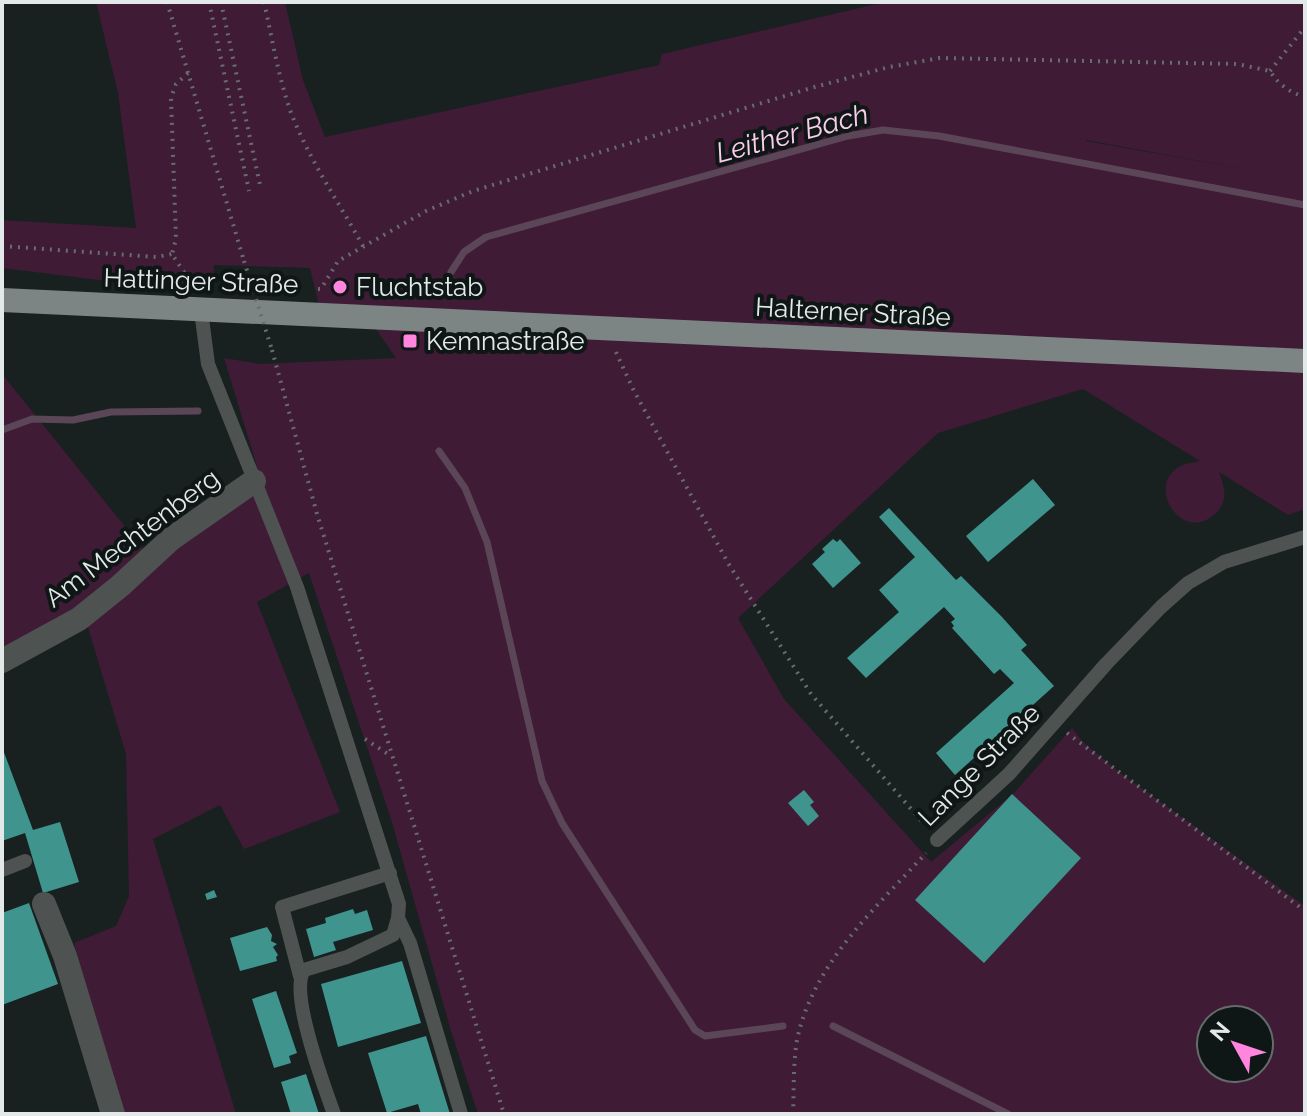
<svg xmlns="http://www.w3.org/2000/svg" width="1307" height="1116" font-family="Raleway,sans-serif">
<rect width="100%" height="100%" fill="#182120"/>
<path fill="#3f1b36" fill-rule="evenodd" d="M96,2H285L303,80L325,137L659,65L662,54L885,2H1305V358L321,314L310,268L214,265L212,294L2,268V220L136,228L118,93ZM1086,141V140L1250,170Z
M369,319L1305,367V509L1288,515L1219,472C1224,486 1229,499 1217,512C1182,548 1142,482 1183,465C1188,463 1196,462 1200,461L1083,389L938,433L738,618L784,699L931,862L1013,794L1072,728L1083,742L1119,772L1305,906V1114H478L451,1031L391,819L309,573L257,602L340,812L244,849L220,805L153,839L236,1114H122L74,943L116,926L129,896L126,754L87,624L2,654V374L143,549L259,473L224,358L260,364L396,358ZM1211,1020H1259V1068H1211Z"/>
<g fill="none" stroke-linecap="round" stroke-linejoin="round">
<path stroke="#5b4658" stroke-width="7" d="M451,272L464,252L486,237L848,136L883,130L939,136L1305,205
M2,430L32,419L73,420L111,412L198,411
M439,451L465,488L487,542L542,781L562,823L695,1030L705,1036L783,1026
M833,1026L1008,1114"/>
</g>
<path fill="#3f948e" d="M1033,479L1055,505L988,562L966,536Z
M889,508L956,580L961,576L1002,617L1027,645L1021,650L1054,686L955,775L936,753L1014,683L1000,669L994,674L952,628L954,626L951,622L955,619L944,607L866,678L847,658L899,612L879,590L915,557L879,517Z
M833,539L837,542L840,539L861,563L833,588L812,564L825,552L822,549Z
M2,747L33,830L60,822L79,882L43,893L25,833L2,841Z
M804,790L814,802L810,805L819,816L808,826L788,803Z
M1012,794L1081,858L984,963L915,900Z
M214,890L217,897L207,900L205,894Z
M29,903L58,984L2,1005V913Z
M353,909L355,914L367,910L373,930L333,942L336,950L314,957L306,929L326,923L325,918Z
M267,927L272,935L271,941L277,944L273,947L278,955L276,957L277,961L240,971L230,938Z
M402,961L421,1023L338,1047L321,984Z
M276,991L297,1053L289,1056L291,1063L274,1068L252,999Z
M426,1036L450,1114H421L418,1104L387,1113L368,1053Z
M306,1074L319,1114H291L281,1082Z"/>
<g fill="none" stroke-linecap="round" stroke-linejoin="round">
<path stroke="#666e6d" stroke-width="4" stroke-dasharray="2 6" stroke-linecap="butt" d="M167,2L244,261
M209,2L249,191
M221,2L260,185
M264,2C272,38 278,75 290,110C308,158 338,201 363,246
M1270,71L1305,27
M188,73L176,84L171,98L176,239L172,254L193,286
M2,246L156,257L172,254
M318,289H321L338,261L426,211L473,191L811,88L889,67L940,58L1237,64L1270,71C1279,85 1289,92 1305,97
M272,350L317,514L504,1114
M616,352L633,389L728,563L811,694L925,825
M1067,733L1305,911
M365,739L391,756
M793,1114C794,1090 793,1063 797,1040C813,963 876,908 926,853"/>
<path stroke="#4e5251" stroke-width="14" d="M201,311L208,364L297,587L399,904L398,918L393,935L347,957L304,970C289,993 324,1086 334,1114
M937,840L1009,774L1106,664L1161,607L1188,583L1224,562L1305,537
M2,870L25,861
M398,918L410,943L461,1114
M300,976L282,907L390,873"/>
<path stroke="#4e5251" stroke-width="24" d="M2,661L79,619L120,586L171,539L254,481
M44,904L65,956L113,1114"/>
<path stroke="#7c8584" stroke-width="24" d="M2,300L1305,361"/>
<path stroke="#666e6d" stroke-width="4" stroke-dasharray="2 6" stroke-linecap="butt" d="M244,261L272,350"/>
</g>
<g fill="#ff85df" stroke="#0f1716" stroke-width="3">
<circle cx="340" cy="287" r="8"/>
<rect x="402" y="333" width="16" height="16" rx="4"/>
</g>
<g text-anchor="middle" stroke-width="8" stroke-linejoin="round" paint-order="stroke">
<g font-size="26" fill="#e3e9e8" stroke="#0f1716">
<text transform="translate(201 281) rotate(2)" y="9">Hattinger Straße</text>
<text transform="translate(853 312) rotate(3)" y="9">Halterner Straße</text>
<text transform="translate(132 538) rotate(-37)" y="9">Am Mechtenberg</text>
<text transform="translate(979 765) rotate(-45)" y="9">Lange Straße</text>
</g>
<g font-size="26" fill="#e3e9e8" stroke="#0f1716" text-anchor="start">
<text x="356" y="296">Fluchtstab</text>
<text x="426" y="350">Kemnastraße</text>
</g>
<g font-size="28" font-style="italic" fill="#fccded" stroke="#0f1716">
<text transform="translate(792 133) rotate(-15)" y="10">Leither Bach</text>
</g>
</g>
<rect width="1307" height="1116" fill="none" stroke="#e3e9e8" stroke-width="8"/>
<g transform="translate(1235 1044) rotate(310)"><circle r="38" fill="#0f1716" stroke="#646b6a" stroke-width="2"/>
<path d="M0-6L14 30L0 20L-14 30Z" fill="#ff85df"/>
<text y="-12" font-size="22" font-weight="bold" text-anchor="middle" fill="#e3e9e8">N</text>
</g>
</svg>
